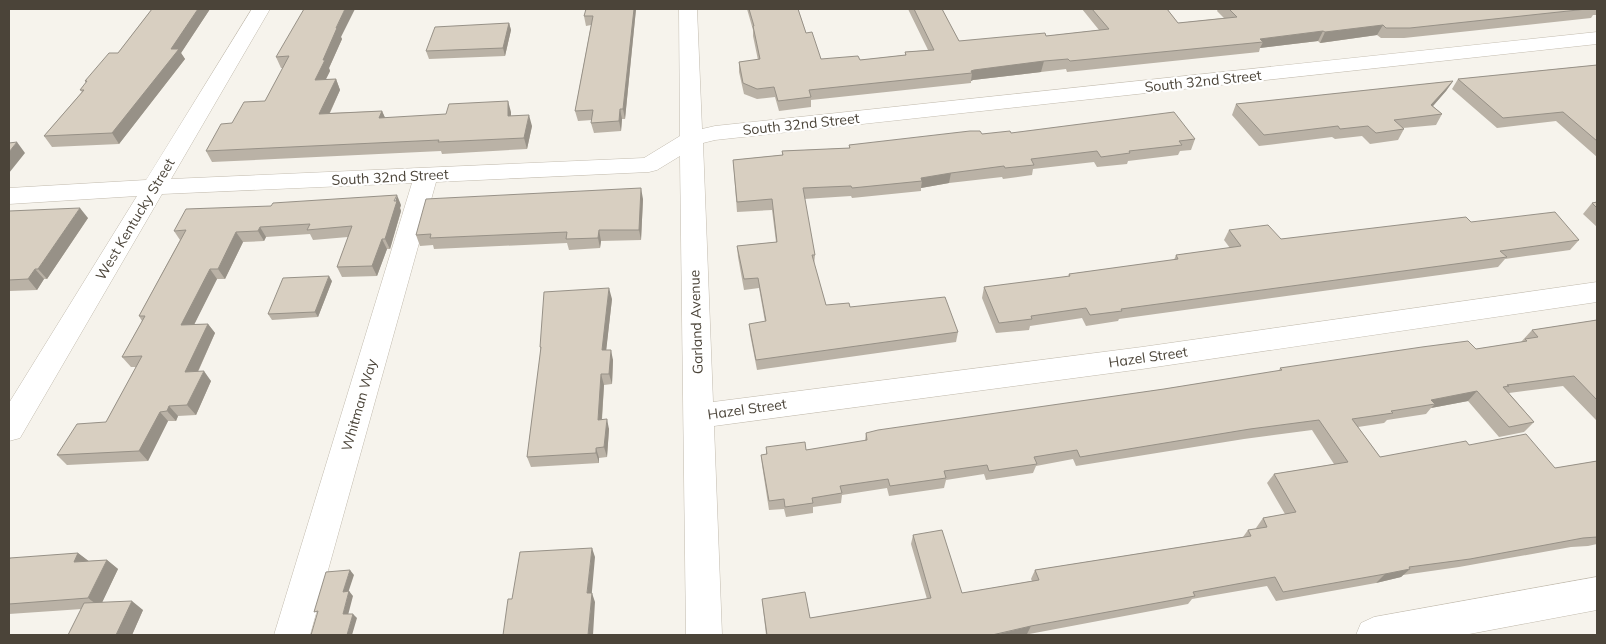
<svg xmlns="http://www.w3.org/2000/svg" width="1606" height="644" font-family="Mulish,sans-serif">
<rect width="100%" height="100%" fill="#f6f3ec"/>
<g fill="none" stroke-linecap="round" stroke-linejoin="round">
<defs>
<path id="minor" d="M252,9H270L171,179L644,158L680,136L679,9H697L702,129L715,126L1597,32V44L715,140L703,143L713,402L1142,347L1597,282V302L1142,369L714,426L722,635H686L680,156L657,170L649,172L436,182L310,635H274L412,183L162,194L20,438L9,441V403L137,196L9,204V188L146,180Z
M1597,577V610L1464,635H1356L1361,623L1374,617Z"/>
</defs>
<use href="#minor" stroke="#c2bbae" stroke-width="1"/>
<use href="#minor" fill="#fff" fill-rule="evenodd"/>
</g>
<path fill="#bab2a6" d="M152,9H210L181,53L185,59L119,144L52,147L44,136L82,92L80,90L86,83L85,81L118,53Z
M636,9L625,119H622L621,131L594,133L591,123L592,120L578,121L575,111L591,25L586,26L584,16Z
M747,9H798L806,33L821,59L860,60L905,55V52L928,50L908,9H942L959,41L1046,36L1099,30L1082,9H1167L1178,23L1224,18L1217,11L1218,9H1597V15H1593L1591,18L1404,38H1381L1377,35L1320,43L1318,41L1260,48L1259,52L1067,72L1066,69L1041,72L973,80L971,81V83L811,100V107L779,111L775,97L757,99L744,94L739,72V62L758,60L753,36V30Z
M509,23L511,30L505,56L429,59L426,51Z
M341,37L342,39L329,68L330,71L326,79H336L340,90L330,113L382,111L385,118L511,112V116L532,126L527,149L442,154L441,151L212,162L206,151L232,123L265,101L283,68H281L276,57Z
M1597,65V157L1556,121L1497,128L1452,89L1458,79Z
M1453,81L1446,91L1433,106L1442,114L1436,125L1403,128L1404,129L1398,140L1370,144L1362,136L1335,139L1332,137L1259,146L1232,115L1236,104Z
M1011,133L1195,139L1191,150L1180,151L1178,155L1128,161L1127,164L1097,167L1094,162L1033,169L1032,175L1003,179L1002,177L949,183L921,188V191L852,198L851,196L804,199L815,255L814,265L826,305L850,307L958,332L956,342L757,370L750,334L749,324L765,322L759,288L744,290L738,257L737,246L776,242L772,210L737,212L733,160L782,155V151L849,148V145L982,134Z
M643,199L641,240L601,241L600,248L569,250L567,243L434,249L433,245L420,246L416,235Z
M1597,202V227L1583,214L1592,203Z
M401,205L400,208L401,211L390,249H387L377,276L342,277L337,267L348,237L313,240L310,234L266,237L264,241L243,242L225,279H217L194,324H208L215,333L198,372L211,381L196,415L178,416L176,421H168L148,461L67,465L57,455L106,422L136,367H131L122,357L142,321L139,316L180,240L174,231Z
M9,211L88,218L47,279H44L37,290L9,291Z
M1471,222L1579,240L1570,250L1505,259L1498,267L1119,319L1118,321L1086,326L1082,318L1030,326L1029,330L996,333L982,298L984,287L1068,277L1069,274L1174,260L1176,255L1230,248L1224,240L1229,230L1281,239Z
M332,281L318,317L272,320L268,314Z
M612,299L606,350L613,360L612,384L604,385L602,420L609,429L607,457L599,458V463L531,467L527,457L541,351L540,347Z
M1597,320V420H1596L1563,386L1509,393L1534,422L1524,432L1499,437L1468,401L1431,408L1426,414L1387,420L1384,423L1358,427L1380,457L1469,445L1555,468L1597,461V544L1588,546L1571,547L1459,567L1403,575L1401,577L1376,583L1276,601L1267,586L1192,599L1188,604L1024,635H766L762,599L810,618L927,599L911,544L913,535L962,593L1032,581L1031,579L1035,570L1243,537L1248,530L1256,529V528L1263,518L1285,514L1267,483L1274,474L1334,464L1312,430L1244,439L1076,466L1073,459L1036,466L1033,473L986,480L984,474L946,480L944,488L889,496L887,488L842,495L841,503L813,507V513L786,517L784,509L769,510L762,465L761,455H766V447L806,450L865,441L866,433L1164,389L1279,371L1280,368L1476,349L1521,342L1532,330Z
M78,553L88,561L107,560L118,569L102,602L143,610L132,635H68L82,609L9,614V560Z"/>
<path fill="#979187" d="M198,9H210L181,53L185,59L119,144L112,133Z
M345,9H355L341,37L342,39L329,68L330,71L320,91L315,80L336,28Z
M634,9H636L625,119L623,109Z
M509,23L511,30L505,56L503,48Z
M1383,25L1377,35L1320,43L1325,32Z
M1323,31L1318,41L1260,48L1263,42L1260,39Z
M1044,61L1041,72L973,80L971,81L972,73L971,71L974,70Z
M336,79L340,90L324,125L319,114Z
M1453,81L1446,91L1425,115L1431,105Z
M508,101L511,112V127L508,116Z
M620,109L622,119L621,131L619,121Z
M382,111L387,122L379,118Z
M529,115L532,126L527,149L524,138Z
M17,142L25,153L9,173V152Z
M951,173L949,183L921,188L922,181L921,178Z
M641,188L643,199L641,240L639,230Z
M397,195L401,205L400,208L401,211L390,249L385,239Z
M80,208L88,218L47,279L38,269Z
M260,227L266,237L264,241L258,231Z
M599,230L601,241L600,248L598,238Z
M236,232L243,242L225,279L218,269Z
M382,239L387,249L377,276L372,266Z
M35,269L44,279L37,290L28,279Z
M210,269L217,279L189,335L181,325Z
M329,276L332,281L318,317L315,312Z
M609,288L612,299L605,361L602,350Z
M208,324L215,333L193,382L185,372Z
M611,350L613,360L612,384L609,374Z
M204,371L211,381L196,415L187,405Z
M601,374L604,385L601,430L598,420Z
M1477,391L1468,401L1431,408L1435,404L1431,400Z
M169,406L178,416L176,421L167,411Z
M160,412L168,421L148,461L139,451Z
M607,419L609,429L607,457L604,447Z
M596,448L599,458V463L596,453Z
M592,548L595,557L591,602L587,593Z
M78,553L90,562H74Z
M107,560L118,569L100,607L88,598Z
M1410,569L1401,577L1376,583L1385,574Z
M350,570L354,575L347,596L343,592Z
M349,591L353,596L347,619L343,614Z
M592,593L595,602L593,635H588Z
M132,601L143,610L132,635H116Z
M353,614L357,618L352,635H347Z
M1031,626L1027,634L1024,635H999V634Z"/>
<path fill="#d8cfc1" stroke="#979187" d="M152,9H198L171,49H179L112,133L44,136L84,90H80L87,81H85L109,53H118Z
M304,9H345L336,28H337L323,60H325L315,80L336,79L319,114L382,111L379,118L446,114L449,104L508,101V116L529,115L524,138L438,142L439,140L206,151L221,124L232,123L244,102L265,101L289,56L276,57Z
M586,9H634L623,109H620L619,121L591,123L593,110L575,111L593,16H584Z
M749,9H798L806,33L812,32L821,59L858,56L860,60L906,55L905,52L934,50L914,9H942L959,41L1045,33L1046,36L1109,29L1092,9H1167L1178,23L1237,17L1229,9H1587L1410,28H1386L1383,25L1325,32L1323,31L1260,39L1263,42L1070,61L1068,59L1044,61L974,70L971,71L972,73L809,90L811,97L778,101L774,87L757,89L743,83L739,62L760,59L753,26H754Z
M509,23L503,48L426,51L435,27Z
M1597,65V141L1563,112L1503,118L1458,79Z
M1453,81L1431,105L1442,114L1394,120L1404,129L1376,133L1368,126L1340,129L1338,126L1264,135L1236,104Z
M1174,112L1195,139L1179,141L1182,145L1129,151L1130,153L1101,157L1097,151L1031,159L1034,165L1005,168L1004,166L951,173L921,178L922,181L852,188L851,186L803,188L815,255H812L826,305L849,303L850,307L945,297L958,332L756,360L749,324L766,321L758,278L744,279L737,246L777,242L772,199L737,202L733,160L783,155L782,151L850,148L849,145L970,131H980L982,134L1010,131L1011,133Z
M17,142L9,152V143Z
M641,188L639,230H599L598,238L566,239L567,232L430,238L431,234L416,235L426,199Z
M397,195L394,201H397L385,239H382L372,266L337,267L352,226L307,230L310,224L260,227L258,231L236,232L218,269H210L181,325L208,324L185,372L204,371L187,405L169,406L167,411L160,412L139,451L57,455L77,424L106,422L142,356L122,357L145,316H139L186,230L174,231L186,209L271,206L273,203Z
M1597,202V208L1592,203Z
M80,208L38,269H35L28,279L9,280V211Z
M1555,212L1579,240L1500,251L1507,257L1121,309L1122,311L1090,315L1086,308L1031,316L1032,319L999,323L984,287L1070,276L1069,274L1178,259L1176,255L1241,246L1229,230L1268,225L1281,239L1466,217L1471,222Z
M329,276L315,312L268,314L283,278Z
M609,288L602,350H611L609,374H601L598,420L607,419L604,447L596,448V453L527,457L541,347H540L544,292Z
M1597,320V400L1574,376L1507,385L1509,386L1503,387L1534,422L1509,427L1477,391L1431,400L1435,404L1391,411L1393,413L1352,419L1380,457L1466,441L1469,445L1526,434L1555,468L1597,461V537L1583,538L1470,559L1409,567L1410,569L1385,574L1283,592L1275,577L1193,592L1195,596L1031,626L992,635H767L762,599L805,592L810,618L931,598L913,535L942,530L962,593L1039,580L1035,570L1251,536L1248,530L1267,527L1263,518L1296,512L1274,474L1348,462L1319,420L1250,429L1080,457L1077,450L1034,457L1037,464L989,471L987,465L944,471L946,478L890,486L888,479L840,486L842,493L812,498L813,503L785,507L784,499L769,501L761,455L767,454L766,447L805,442L806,450L867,440L866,433L878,430L1164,389L1282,370L1280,368L1422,347L1468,341L1476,349L1527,341L1525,339L1538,337L1532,330Z
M592,548L587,593H592L588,635H503L508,599H512L520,552Z
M78,553L74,562L107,560L88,598L9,604V560L10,558Z
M350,570L343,592L349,591L343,614H353L347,635H311L318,611L314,612L326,572Z
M132,601L116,635H68L84,603Z"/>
<g text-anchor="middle" stroke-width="4.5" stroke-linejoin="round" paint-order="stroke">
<g font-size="14" fill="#4b4439" stroke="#fff">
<text transform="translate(1203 81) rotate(-6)" y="5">South 32nd Street</text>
<text transform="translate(801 124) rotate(-6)" y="5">South 32nd Street</text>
<text transform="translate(390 177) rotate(-3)" y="5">South 32nd Street</text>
<text transform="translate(135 219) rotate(-59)" y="5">West Kentucky Street</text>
<text transform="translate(696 322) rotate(-92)" y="5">Garland Avenue</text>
<text transform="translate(1148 357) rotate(-8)" y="5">Hazel Street</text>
<text transform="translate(359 405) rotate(-74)" y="5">Whitman Way</text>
<text transform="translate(747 409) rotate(-8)" y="5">Hazel Street</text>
</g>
</g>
<rect width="1606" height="644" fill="none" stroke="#4b4439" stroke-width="20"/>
</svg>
